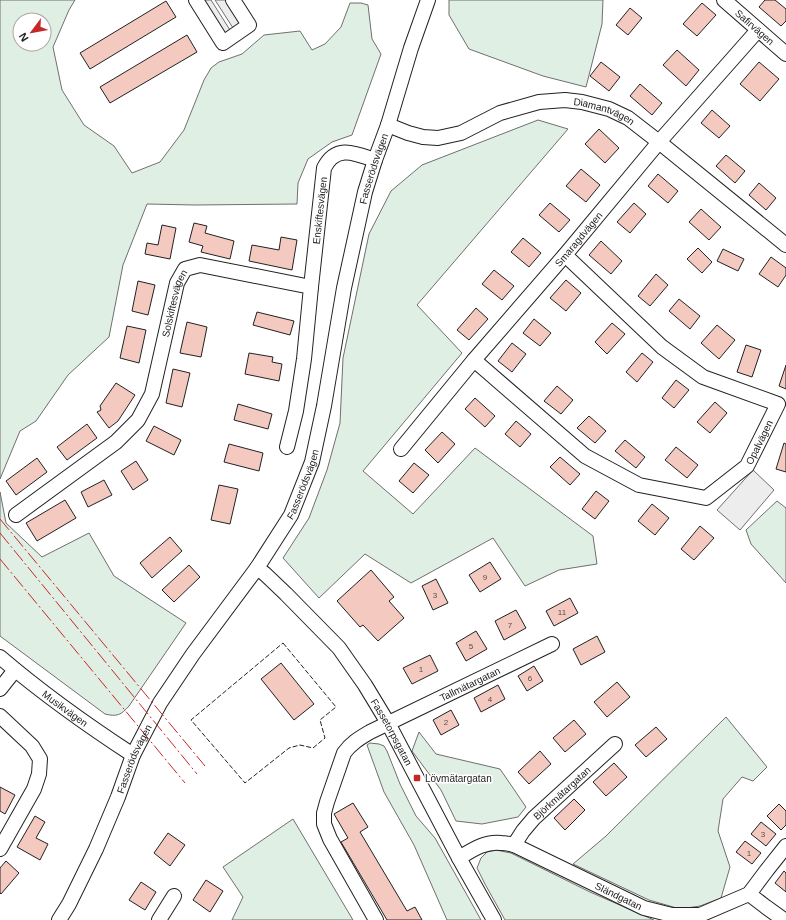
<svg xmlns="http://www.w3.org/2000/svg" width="786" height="920" font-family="Helvetica,sans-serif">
<rect width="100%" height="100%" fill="#fff"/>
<path fill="#e0efe3" stroke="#6f6f6f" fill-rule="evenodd" d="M0,0H75L69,10L53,47L62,90L84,125L114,146L132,173L160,162L184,130L204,80L211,68L219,62L242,54L264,35L300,31L312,50L325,44L341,27L350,3H361L368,5L372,39L381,54L352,135L332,142L308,159L298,183L297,204L195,205L147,204L123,265L109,337L68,375L36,421L20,431L0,479ZM20,20H44V44H20Z
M449,0H603L602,24L586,87L543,76L469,49L449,15Z
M538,120L568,129L417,305L462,353L363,471L413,514L475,448L593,536L597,564L559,570L525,586L493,538L411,583L365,554L319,598L283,558L309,518L327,470L340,423L343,358L369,234L391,191L422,165Z
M0,492L6,523L42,557L89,533L114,576L186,623L129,706C121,715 117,717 105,714L0,636Z
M777,501L786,508V583L751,544L746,530Z
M726,717L767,767L753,781L742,777L723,799L718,831L730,867L721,898L700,906L680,909L649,900L573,864L606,836Z
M419,732L436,754L500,769L526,807L518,817L482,824L456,821L441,790L412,751Z
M370,743L379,744L384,746L387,751L400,784L416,816L435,838L481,920H447L414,845L384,792L367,745Z
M293,819L353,920H232L243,897L223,867Z
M496,850L511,853L590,892L654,920H505L485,884L477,868L481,858L487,852Z"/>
<path fill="#ededed" stroke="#6f6f6f" d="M202,0H211L230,30L223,34Z
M215,0H226L241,23L233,28Z
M753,470L774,490L740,530L717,510Z"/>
<path fill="#f3c9c0" stroke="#222" d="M765,0H775L786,9V21L781,26L759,7Z
M166,1L176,17L90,69L80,53Z
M702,3L716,15L697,36L683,24Z
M630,8L642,18L628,35L616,25Z
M187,35L197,52L110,103L100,87Z
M677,50L699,70L686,86L663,65Z
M601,62L620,77L609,91L590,76Z
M759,62L779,79L760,101L740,84Z
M640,84L662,103L652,115L630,96Z
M712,110L730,126L719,138L701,123Z
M599,129L619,148L605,163L585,144Z
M726,155L745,171L735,183L716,166Z
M581,169L600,185L586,202L566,186Z
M658,174L678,191L668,203L648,186Z
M759,183L776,198L766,210L749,195Z
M550,203L570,220L559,232L539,215Z
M634,203L646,214L630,233L617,222Z
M701,209L721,227L709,240L689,222Z
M194,223L207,226L205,233L234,241L230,259L201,252L203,246L189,242Z
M162,225L176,228L170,259L145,254L147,243L158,245Z
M281,237L297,240L292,270L249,261L252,245L279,250Z
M523,238L541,253L529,267L511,252Z
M601,241L622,261L611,274L589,255Z
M698,248L712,262L702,273L687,259Z
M723,249L744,259L738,271L717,261Z
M771,257L786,268V275L778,287L759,274Z
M494,270L514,286L502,300L482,284Z
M656,274L668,285L650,306L638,296Z
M566,280L581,293L566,311L550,298Z
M138,281L155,285L148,315L132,311Z
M679,299L700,316L690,329L669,311Z
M476,308L488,319L469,340L457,330Z
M257,312L294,321L290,335L253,325Z
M534,319L551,333L540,346L523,333Z
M187,322L207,327L201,357L180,353Z
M612,323L625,334L607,354L595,342Z
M717,325L735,340L719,359L701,343Z
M127,326L146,330L139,363L120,358Z
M512,343L526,354L512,372L498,361Z
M746,345L761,350L752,377L737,372Z
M249,353L273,357L272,362L282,364L279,381L245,374Z
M642,353L653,362L637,382L626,372Z
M786,365V389L779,386Z
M173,369L190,373L182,407L166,403Z
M676,380L689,390L674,408L662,398Z
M116,383L135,395L118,421L109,428L97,412L101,410L100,406Z
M557,386L573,400L561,414L544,401Z
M475,398L495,416L485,427L465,409Z
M715,402L727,413L710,433L697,422Z
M238,404L272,414L268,429L234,420Z
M589,416L606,431L595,443L577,428Z
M516,421L531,434L520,447L505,434Z
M87,424L97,438L67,460L57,447Z
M154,426L181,440L174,455L146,441Z
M442,432L455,444L438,463L425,450Z
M625,440L645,457L636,468L615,451Z
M784,443L786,444V472L776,469Z
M229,444L263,453L259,471L224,462Z
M676,447L698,465L687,478L665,460Z
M560,457L580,474L570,485L550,467Z
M37,458L47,472L16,495L6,481Z
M136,461L148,480L133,490L121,471Z
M414,463L429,475L413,493L399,481Z
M104,480L112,495L88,507L81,492Z
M219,485L238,489L230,524L211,520Z
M596,491L609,501L595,519L582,509Z
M65,500L76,518L37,541L26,523Z
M652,504L669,518L655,535L638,521Z
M700,526L714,538L694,560L681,549Z
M170,537L182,551L152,578L140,563Z
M490,562L501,579L480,592L469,575Z
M189,565L200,577L174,602L162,590Z
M371,570L394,597L389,601L404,618L378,641L363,625L360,627L337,601Z
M436,579L448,603L433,610L422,586Z
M570,598L578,613L554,626L546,611Z
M516,610L526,628L504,640L495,621Z
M476,631L487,649L466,661L456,643Z
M597,636L605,652L581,665L573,649Z
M430,655L438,671L412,684L403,668Z
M281,663L314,704L294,720L261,679Z
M534,666L543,681L527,691L518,676Z
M617,682L630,697L607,717L594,702Z
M498,685L505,699L481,712L474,698Z
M451,710L459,725L441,735L433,720Z
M574,720L586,734L565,752L553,738Z
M656,727L667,739L646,757L635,745Z
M540,751L551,764L529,784L518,772Z
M614,763L627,777L606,796L593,782Z
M0,787L15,795L5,814L0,811Z
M574,799L585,810L565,830L554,818Z
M353,803L368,827L360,832L407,911L415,907L422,920H387L341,842L348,838L334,814Z
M779,804L786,811V825L781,830L767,816Z
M35,816L45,822L36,838L48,844L40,860L17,847Z
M761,822L776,834L766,846L751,834Z
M168,833L185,845L170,866L154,853Z
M745,841L761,853L752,864L736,852Z
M6,861L19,873L1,894L0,893V868Z
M784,871L786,873V892L775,883Z
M206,880L223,891L210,912L193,900Z
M141,882L156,892L145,910L129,900Z"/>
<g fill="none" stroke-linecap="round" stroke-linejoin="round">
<defs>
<g id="minor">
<path d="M196,0L223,43L249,25L233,0"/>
<path id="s1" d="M724,0L786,54"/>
<path id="s2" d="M388,125L408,133L423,137L438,138L461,133L500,113L539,102L565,100L582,102L609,109L628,118L659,142L786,245"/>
<path id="s3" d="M311,287L324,168C336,144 355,153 375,160"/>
<path id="s4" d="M474,360L585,456L639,485L706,498L747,466L778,404L703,377L662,347L565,255"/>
<path id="s5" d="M401,449L474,360L565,255L659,142L758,30"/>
<path id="s6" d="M16,515L116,442L138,420L152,394L177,283L185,269L200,265L311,287L304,359L296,411L287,447"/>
<path id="s7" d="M257,568L265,574L286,594L339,648L365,685L388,723L459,858L494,920"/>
<path id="s8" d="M0,657C42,693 87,725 133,755"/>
<path d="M0,689L15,670"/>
<path d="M0,716L32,746L40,759L39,774L34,789L0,849"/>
<path id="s9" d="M514,845L523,831L534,818L615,744"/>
<path id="s10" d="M459,858C472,850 485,841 501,843C506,843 510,844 514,845L644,908L672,915H700L749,894L767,870L786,846"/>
<path d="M749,894L766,907L784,920"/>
<path id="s11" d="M59,920L69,904L96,849L118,797L133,755L160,703L193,654L257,568L291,515L312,462L324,406L344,288L365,192L375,160L388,125L411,48L428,0"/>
<path d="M159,920L174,896"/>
<path id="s12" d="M376,920L330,839L324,824V813L327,802L344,753C351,743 360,738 370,732L552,644"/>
</g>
</defs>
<use href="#minor" stroke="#222" stroke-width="16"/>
<use href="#minor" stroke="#fff" stroke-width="14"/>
<path stroke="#222" stroke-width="1" stroke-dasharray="5 2" stroke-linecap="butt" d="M283,643L336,707L320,720L325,738L313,748L300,745L289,748L245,783L191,720Z"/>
<path stroke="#c62828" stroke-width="1" stroke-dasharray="14 3 2 3" stroke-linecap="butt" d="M0,519L205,766
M0,533L197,774
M0,559L185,783"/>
</g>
<rect fill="#c62828" stroke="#fff" stroke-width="1.5" x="413" y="774" width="8" height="8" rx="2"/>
<g text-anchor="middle" stroke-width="3" stroke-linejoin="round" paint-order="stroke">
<g font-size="8" fill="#564c4a">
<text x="485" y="580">9</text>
<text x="435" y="598">3</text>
<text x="562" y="615">11</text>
<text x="510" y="628">7</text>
<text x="471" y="649">5</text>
<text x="421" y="672">1</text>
<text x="530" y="681">6</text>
<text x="490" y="702">4</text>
<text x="446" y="725">2</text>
<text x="763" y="837">3</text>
<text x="749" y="856">1</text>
</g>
<g font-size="10" fill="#222" stroke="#fff">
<text dy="4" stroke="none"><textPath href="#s1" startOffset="41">Safirvägen</textPath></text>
<text dy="4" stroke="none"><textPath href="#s2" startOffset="227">Diamantvägen</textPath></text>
<text dy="4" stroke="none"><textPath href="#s11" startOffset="826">Fasserödsvägen</textPath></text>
<text dy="4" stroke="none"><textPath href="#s3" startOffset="77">Enskiftesvägen</textPath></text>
<text dy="4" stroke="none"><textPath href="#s5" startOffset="275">Smaragdvägen</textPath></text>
<text dy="4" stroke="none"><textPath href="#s6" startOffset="278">Solskiftesvägen</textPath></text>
<text dy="4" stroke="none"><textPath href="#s4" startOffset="355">Opalvägen</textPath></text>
<text dy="4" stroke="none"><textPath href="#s11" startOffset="502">Fasserödsvägen</textPath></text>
<text dy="4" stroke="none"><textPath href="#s12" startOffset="328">Tallmätargatan</textPath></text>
<text dy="4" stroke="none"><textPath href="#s8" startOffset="83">Musikvägen</textPath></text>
<text dy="4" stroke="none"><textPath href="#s7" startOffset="214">Fassetorpsgatan</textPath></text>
<text dy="4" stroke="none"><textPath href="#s11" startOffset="178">Fasserödsvägen</textPath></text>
<text dy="4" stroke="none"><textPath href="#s9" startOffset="71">Björkmätargatan</textPath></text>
<text dy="4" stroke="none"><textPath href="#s10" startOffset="175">Sländgatan</textPath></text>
</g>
<g font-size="10" fill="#222" stroke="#fff" text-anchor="start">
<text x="425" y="782">Lövmätargatan</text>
</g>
</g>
<g transform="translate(32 32) rotate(238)"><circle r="19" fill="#ffffff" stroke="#a7a7a7"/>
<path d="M0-3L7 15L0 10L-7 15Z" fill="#c62828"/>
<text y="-6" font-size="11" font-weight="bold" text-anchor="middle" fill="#222222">N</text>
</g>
</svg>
